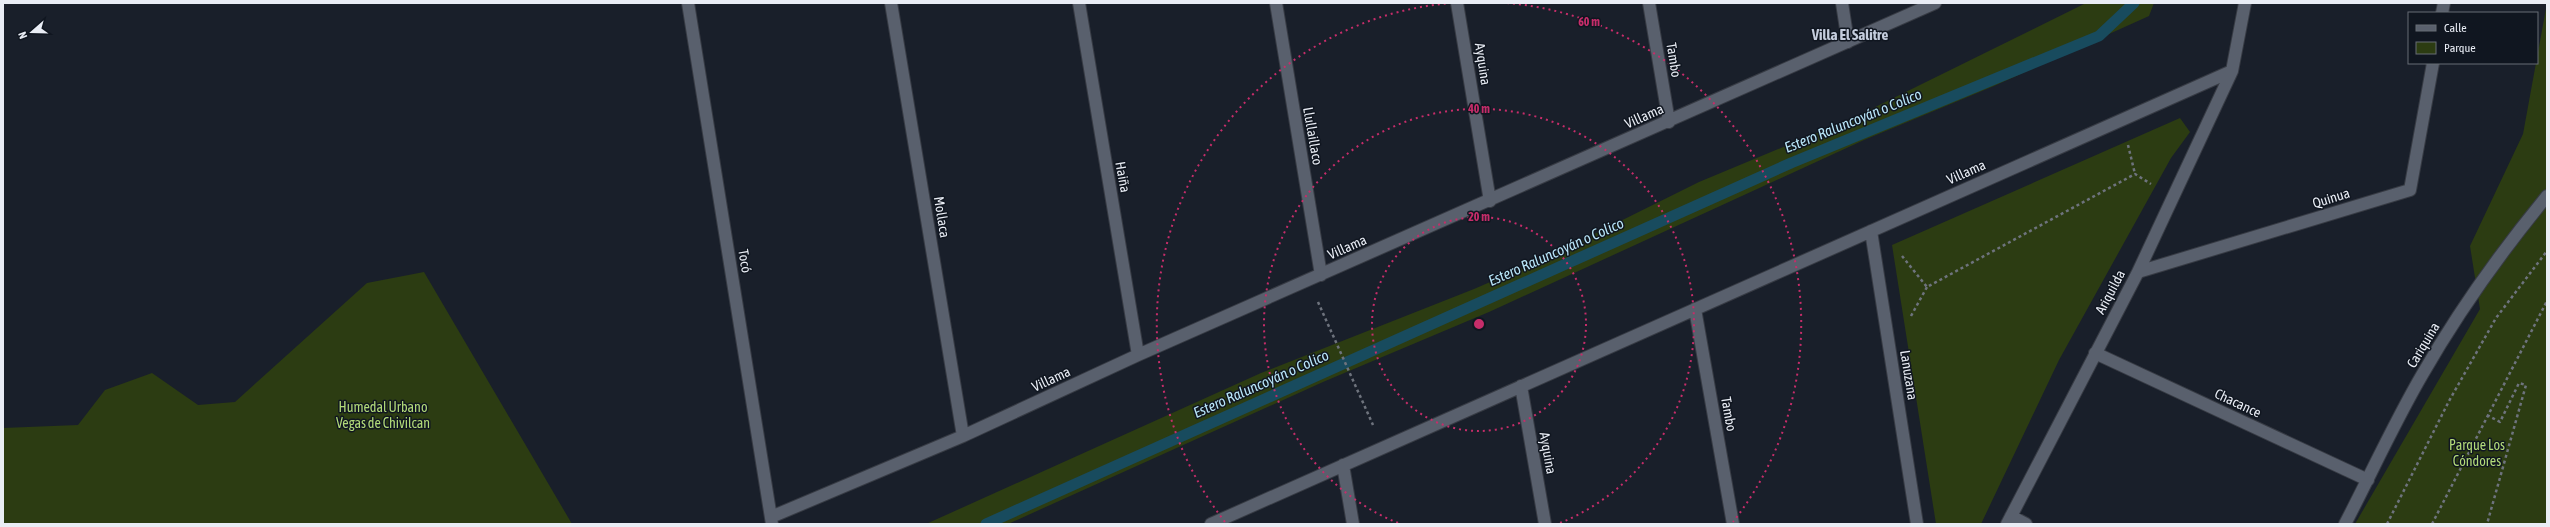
<svg xmlns="http://www.w3.org/2000/svg" width="2550" height="527" font-family="'Asap Condensed',sans-serif">
<rect width="100%" height="100%" fill="#191f2a"/>
<path fill="#2c3c12" d="M2086,3H2154L2149,16L1994,86L1864,140L1489,312L1323,382L1008,524H926L1261,373L1474,289L1546,258L1699,182L1853,118Z
M2547,3V524H2355L2480,309L2470,246L2523,134Z
M2180,118L2190,132L2171,158L2059,360L1981,524H1936L1892,245Z
M424,272L572,524H3V428L78,425L105,390L152,373L198,405L235,402L367,283Z"/>
<g fill="none" stroke-linecap="round" stroke-linejoin="round">
<path stroke="#184b5e" stroke-width="11" d="M986,524L1791,163L2099,36L2134,3"/>
<defs>
<path id="minor" d="M688,3L772,524
M891,3L963,436
M1079,3L1138,355
M1276,3L1321,275
M1457,3L1490,201
M1649,3L1669,122
M1842,3L1848,42
M2442,13L2444,3
M1871,231L1917,524
M2138,272L2410,190L2433,63
M1695,309L1733,524
M2095,353L2368,480
M1521,386L1545,524
M1343,465L1353,524
M2011,516L2026,524
M771,517L963,436L1138,355L1935,3
M1211,524L2232,71
M2007,524L2138,272L2232,71L2245,3
M2345,524C2371,474 2394,423 2422,375C2458,312 2501,252 2547,196"/>
</defs>
<use href="#minor" stroke="#373b44" stroke-width="14"/>
<path stroke="#6e737d" stroke-width="2.5" stroke-dasharray="3 3" stroke-linecap="butt" d="M2128,145L2135,174
M1902,256L1927,287L2135,174L2151,184
M1318,302L1373,425
M1911,316L1927,287
M2487,415L2500,422L2519,383L2526,385L2487,524
M2387,524L2449,401L2496,318L2547,251
M2432,524L2547,301"/>
<use href="#minor" stroke="#59606d" stroke-width="12"/>
</g>
<g fill="none" stroke="#c62d6a" stroke-width="2" stroke-dasharray="2 4">
<circle cx="1479" cy="324" r="107"/>
<path d="M1398 523A215 215 0 1 1 1560 523"/>
<path d="M1225 522A322 322 0 0 1 1451 3M1507 3A322 322 0 0 1 1733 522"/>
</g>
<g text-anchor="middle" stroke-width="3" stroke-linejoin="round" paint-order="stroke">
<g font-size="14" fill="#e9edf5" stroke="#101620">
<text transform="translate(1674 60) rotate(81)" y="5">Tambo</text>
<text transform="translate(1483 64) rotate(81)" y="5">Ayquina</text>
<text transform="translate(1644 116) rotate(-24)" y="5">Villama</text>
<text transform="translate(1313 136) rotate(80)" y="5">Llullaillaco</text>
<text transform="translate(1966 172) rotate(-24)" y="5">Villama</text>
<text transform="translate(1123 177) rotate(80)" y="5">Haiña</text>
<text transform="translate(2331 198) rotate(-17)" y="5">Quinua</text>
<text transform="translate(942 217) rotate(81)" y="5">Mollaca</text>
<text transform="translate(1347 247) rotate(-24)" y="5">Villama</text>
<text transform="translate(745 261) rotate(81)" y="5">Tocó</text>
<text transform="translate(2110 292) rotate(-62)" y="5">Ariquilda</text>
<text transform="translate(2423 345) rotate(-59)" y="5">Cariquina</text>
<text transform="translate(1909 375) rotate(81)" y="5">Lanuzana</text>
<text transform="translate(1051 379) rotate(-25)" y="5">Villama</text>
<text transform="translate(2238 403) rotate(25)" y="5">Chacance</text>
<text transform="translate(1729 414) rotate(80)" y="5">Tambo</text>
<text transform="translate(1548 453) rotate(80)" y="5">Ayquina</text>
</g>
<g font-size="14" fill="#b2da79" stroke="#101620">
<text x="383" y="412">Humedal Urbano<tspan x="383" dy="16">Vegas de Chivilcan</tspan></text>
<text x="2477" y="450">Parque Los<tspan x="2477" dy="16">Cóndores</tspan></text>
</g>
<g font-size="15" font-weight="bold" fill="#c5cddd" stroke="#101620">
<text x="1850" y="40">Villa El Salitre</text>
</g>
<g font-size="15" font-style="italic" fill="#b9e6f9" stroke="#101620">
<text transform="translate(1853 121) rotate(-22)" y="5">Estero Raluncoyán o Colico</text>
<text transform="translate(1556 252) rotate(-24)" y="5">Estero Raluncoyán o Colico</text>
<text transform="translate(1261 384) rotate(-24)" y="5">Estero Raluncoyán o Colico</text>
</g>
</g>
<circle cx="1479" cy="324" r="6" fill="#c62d6a" stroke="#101620" stroke-width="2"/>
<g font-size="12" text-anchor="middle" font-weight="bold" fill="#c62d6a" stroke="#101620" stroke-width="3" stroke-linejoin="round" paint-order="stroke">
<text x="1589" y="26">60 m</text>
<text x="1479" y="113">40 m</text>
<text x="1479" y="221">20 m</text>
</g>
<rect width="2550" height="527" fill="none" stroke="#e9edf5" stroke-width="8"/>
<rect x="2408" y="12" width="130" height="52" fill="#101620" stroke="#676c75"/>
<rect x="2416" y="25" width="20" height="6" fill="#59606d" stroke="#676c75"/>
<text x="2444" y="32" font-size="12" fill="#e9edf5">Calle</text>
<rect x="2416" y="42" width="20" height="12" fill="#2c3c12" stroke="#676c75"/>
<text x="2444" y="52" font-size="12" fill="#e9edf5">Parque</text>
<g transform="translate(32 32) rotate(250)" stroke="#101620" stroke-width="3" paint-order="stroke">
<path d="M0-3L7 15L0 10L-7 15Z" fill="#e9edf5"/>
<text y="-6" font-size="11" font-weight="bold" text-anchor="middle" fill="#e9edf5">N</text>
</g>
</svg>
